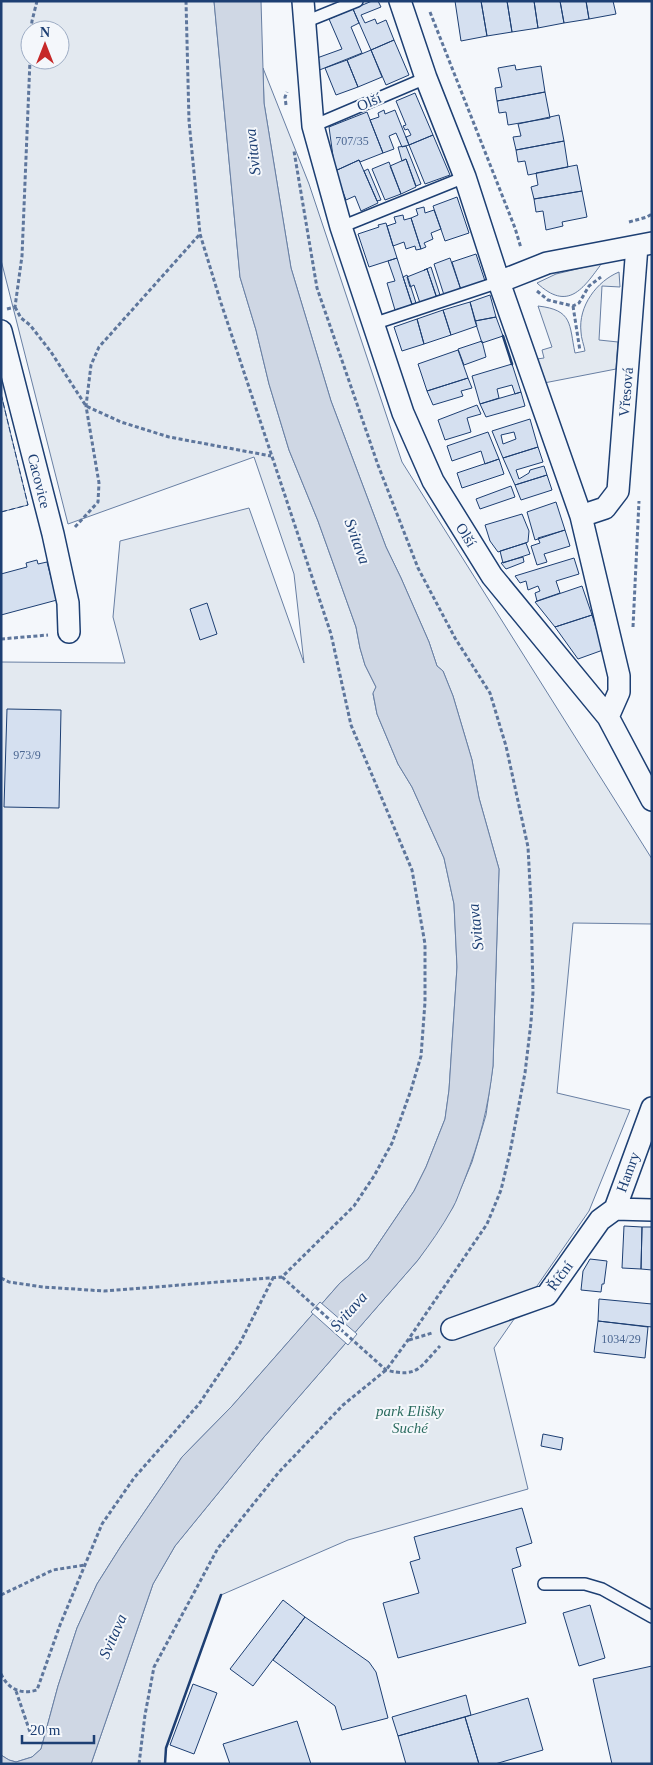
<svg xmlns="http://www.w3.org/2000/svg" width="653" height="1765" font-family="'Times New Roman',serif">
<rect width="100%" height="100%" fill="#f4f7fb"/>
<path fill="#e3e9f0" stroke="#687fa3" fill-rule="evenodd" d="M1,1H214L240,277L256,330L269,384L289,450L318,521L356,627L360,648L365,665L376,687L373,694L377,714L398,764L412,787L444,858L454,904L457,967L449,1090L445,1119L426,1167L414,1191L368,1259L340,1283L232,1406L182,1457L121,1546L97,1584L77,1628L58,1686L41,1749L32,1757L16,1762L9,1760L1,1755V662L125,663L113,617L120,541L249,508L304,663L294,574L254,457L68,524L1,260ZM30,30H60V60H30Z
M263,68L309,184L402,462L652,859V924L573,923L557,1093L630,1110L589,1211L494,1348L528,1489L348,1540L221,1595L166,1748L165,1764H91L153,1584L175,1546L264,1437L418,1260L453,1207L472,1162L486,1115L493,1066L499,869L479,798L472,760L453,696L443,671L437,666L429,642L401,578L386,547L331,401L291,268L264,103Z
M602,263C583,289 568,312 537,283L556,274Z
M619,272L620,287L602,286L599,340L618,342L616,369L544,383L537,359L544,358L542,350L552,347L538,306C573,310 569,324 575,353L585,351C584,345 581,338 581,332C578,306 597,281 619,272Z
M1,394L28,505L1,512Z"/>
<path fill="#cfd7e4" stroke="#687fa3" d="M214,1H261L264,103L291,268L331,401L386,547L401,578L429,642L437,666L443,671L453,696L472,760L479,798L499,869L493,1066C488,1108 480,1141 464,1181C460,1190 457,1201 452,1209C442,1227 430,1244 418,1260L264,1437L175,1546L153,1584L91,1764H1V1755L9,1760L16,1762L32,1757L41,1749L58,1686L77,1628L97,1584L121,1546L182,1457L232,1406L340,1283L368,1259L414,1191L426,1167L445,1119L449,1090L457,967L454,904L444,858L412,787L398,764L377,714L373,693L376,687L365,665L360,648L356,627L318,521L289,450L269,384L256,330L240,277Z"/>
<path fill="#f4f7fb" stroke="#687fa3" d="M320,1302L357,1334L348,1345L311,1312Z"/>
<path fill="#d5e0f0" stroke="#1d3f73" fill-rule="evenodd" d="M372,1H378L381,7L361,15L365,23L375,19L377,24L386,20L394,40L371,50L353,9Z
M455,1H481L487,36L461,41Z
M481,1H507L512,32L487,36Z
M507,1H534L538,28L512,32Z
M534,1H560L564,23L538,28Z
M560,1H586L589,19L564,23Z
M586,1H613L616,14L589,19Z
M353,9L359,23L351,27L362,53L317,71V58L342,49L329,19Z
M394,40L409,75L386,85L371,50Z
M371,50L382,77L358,87L347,60Z
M347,60L358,87L336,95L325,68Z
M515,65L516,70L541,66L545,92L497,101L495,88L502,87L498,68Z
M545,92L550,118L508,125L506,112L499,113L497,101Z
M415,93L433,135L409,145L406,137L411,135L408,129L405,130L403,126L406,125L396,101Z
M384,110L385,114L395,110L409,145L402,147L396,133L389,136L394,149L383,153L370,120L379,117L378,113Z
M367,112L383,153L360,162L359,160L335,171L329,127Z
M559,115L564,141L516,150L513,137L521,136L518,124Z
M433,135L450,175L425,184L409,145Z
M564,141L568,167L528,175L525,161L518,162L516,150Z
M406,146L421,184L416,186L406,159L402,161L398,147Z
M406,159L416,187L401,194L390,166Z
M359,160L378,203L361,211L355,196L346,200L335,171Z
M389,162L401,194L385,200L372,169Z
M577,165L582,191L534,199L531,187L538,185L536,173Z
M368,169L381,200L377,201L364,171Z
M582,191L587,217L562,222L563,226L546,230L543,211L536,212L534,199Z
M457,197L469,233L445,241L433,206Z
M424,207L425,213L434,210L441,229L431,233L433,239L424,243L426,247L421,249L411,218L418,215L416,209Z
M403,215L404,220L411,218L421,249L416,250L415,246L406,249L404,242L393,246L387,226L396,223L394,217Z
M386,223L397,258L369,267L358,234L379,227L378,225Z
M476,254L485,281L461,290L452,262Z
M397,258L412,305L395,310L387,283L395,281L388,261Z
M450,258L461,290L444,295L434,264Z
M431,267L440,295L436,296L427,269L424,270Z
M427,269L437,298L420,303L414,285L410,287L407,277Z
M407,275L416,303L412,304L403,277Z
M490,295L496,317L475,321L470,302Z
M470,302L477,326L451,335L443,310Z
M443,310L451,335L424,344L417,319Z
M496,317L503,336L482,343L475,321Z
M417,319L424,344L402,351L394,327Z
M482,341L486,357L464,365L458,349Z
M458,350L468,378L427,391L418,364Z
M512,364L521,392L515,394L512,385L497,389L499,398L480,404L472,376Z
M468,378L472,388L461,391L463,396L433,405L427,391Z
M521,392L525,406L486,417L480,404Z
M477,405L481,414L467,418L471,432L445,440L438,420Z
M530,419L538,447L503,458L492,431ZM514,432L516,439L503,444L501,435Z
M488,432L499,459L485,464L481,451L452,461L447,446Z
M538,447L543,462L516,470L519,479L529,473L530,470L544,466L547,475L515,485L503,458Z
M499,459L504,474L462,488L457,473Z
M547,475L552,490L521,500L515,485Z
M511,486L515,497L480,509L476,499Z
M556,502L565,530L535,540L527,512Z
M522,514L529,531L528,542L498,552L490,541L485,525Z
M565,530L570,546L544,554L547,562L537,565L531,546L540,543L538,538Z
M526,543L530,554L503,563L500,551Z
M523,557L524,562L506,569L501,563Z
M574,558L579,574L556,581L560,593L537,601L535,593L540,591L538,586L528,590L526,581L520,583L515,576Z
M37,560L38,564L47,562L57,600L1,615V574L27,567L26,563Z
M582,586L592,615L555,627L535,602Z
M207,603L217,634L200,640L190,609Z
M592,615L603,650L578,659L555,627Z
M7,709L61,710L59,808L4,807Z
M624,1226L642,1227L641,1269L622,1268Z
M642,1227H652V1270L641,1269Z
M590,1259L607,1261L604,1284H602L601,1292L581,1290L583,1271Z
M599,1299L652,1304V1327L598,1321Z
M598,1321L648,1327L645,1358L594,1352Z
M543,1434L563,1438L561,1450L541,1446Z
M522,1508L532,1543L516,1548L521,1566L512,1569L526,1623L398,1658L383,1603L419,1593L410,1562L420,1559L414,1537Z
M283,1600L305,1617L253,1686L230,1669Z
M590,1605L605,1658L579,1666L563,1613Z
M305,1617L369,1662L376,1672L388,1718L342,1730L335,1706L273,1660Z
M652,1666V1764H612L593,1679Z
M193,1684L217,1693L194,1754L170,1745Z
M466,1695L471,1715L398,1736L392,1717Z
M528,1698L543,1750L495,1764H479L465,1717Z
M465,1717L479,1764H406L398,1736Z
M297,1721L311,1764H230L223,1744Z"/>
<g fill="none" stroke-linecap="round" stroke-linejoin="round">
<defs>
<path id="lane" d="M305,22L357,1
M313,126L426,78
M341,227L465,177
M373,324L499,282
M544,1584H585L602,1589L652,1617"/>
<path id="street" d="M303,1L313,126L341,227L403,413L433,481L492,576L608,717L652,800
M400,1L426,78L465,177L499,282L581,516L619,676V692L608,717
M499,282L547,263L652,243
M1,331L53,534L68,603L69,632
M581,516L605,508L618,491L637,246
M615,1209L652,1108
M452,1329L547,1295L600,1220L615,1209L652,1210"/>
</defs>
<use href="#lane" stroke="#1d3f73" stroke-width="14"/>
<use href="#street" stroke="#1d3f73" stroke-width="24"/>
<path stroke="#5e769c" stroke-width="3" stroke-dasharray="4 2.5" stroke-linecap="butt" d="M430,12L515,228L521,248
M31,30L32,21L37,1
M286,105L285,97L287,92
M629,222L647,217L652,214
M537,291L548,300L573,306L579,303L589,286L601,277
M573,306L580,351
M15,307L21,318L30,325L51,352L86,406L121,422L169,437L271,456
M7,309L15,307L22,256L30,60
M75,527L98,502L99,483L86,406L91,365L99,347L200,234
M633,627L639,501
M1,639L48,635
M282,1277L386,1370C418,1378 419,1368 440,1346
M1,1278L9,1282L43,1287L104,1291L282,1277L354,1206L374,1176L392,1143L411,1090L421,1056L425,1002V944L412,870L351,725L331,634L221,303L200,234L189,121L186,1
M409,1340L432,1333
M1,1595L53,1570L85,1565
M1,1674C8,1689 21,1695 37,1690L60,1625L102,1524L134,1478L199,1404L240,1343L273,1278
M16,1691L30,1732
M139,1764L145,1715L154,1667L218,1548L279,1472L343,1405L386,1370L408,1340L487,1224L501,1190L510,1152L525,1073L531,1022L533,992L531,904L528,847L506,746L490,693L455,638L418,568L378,465L317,288L294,151"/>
<use href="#lane" stroke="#f4f7fb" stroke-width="11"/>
<use href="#street" stroke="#f4f7fb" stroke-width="21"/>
<path stroke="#1d3f73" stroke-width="1" stroke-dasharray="6 2.5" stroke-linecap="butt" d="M1,394L28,505L1,512"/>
<path stroke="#1d3f73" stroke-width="2.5" d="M503,336L512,364
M165,1764L166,1748L221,1595"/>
</g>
<g text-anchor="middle" stroke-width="4" stroke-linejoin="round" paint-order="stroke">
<g font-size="12" fill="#4b6792">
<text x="352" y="145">707/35</text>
<text x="27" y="759">973/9</text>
<text x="621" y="1343">1034/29</text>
</g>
<g font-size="15" fill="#1d3f73" stroke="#f4f7fb">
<text transform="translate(369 102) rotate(-23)" y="5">Olší</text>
<text transform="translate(626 392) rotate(-85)" y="5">Vřesová</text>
<text transform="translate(39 481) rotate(76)" y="5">Cacovice</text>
<text transform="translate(466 535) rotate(58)" y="5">Olší</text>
<text transform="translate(628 1172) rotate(-70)" y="5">Hamry</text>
<text transform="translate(560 1276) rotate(-54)" y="5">Říční</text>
</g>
<g font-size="15" font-style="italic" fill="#2c6c60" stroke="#f4f7fb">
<text x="410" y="1416">park Elišky<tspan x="410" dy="17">Suché</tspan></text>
</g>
<g font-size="16" font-style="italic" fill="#1d3f73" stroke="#f4f7fb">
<text transform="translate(252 152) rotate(-96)" y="6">Svitava</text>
<text transform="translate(358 541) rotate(70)" y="6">Svitava</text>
<text transform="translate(475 927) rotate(-96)" y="6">Svitava</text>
<text transform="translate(348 1311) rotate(-48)" y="6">Svitava</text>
<text transform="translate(112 1636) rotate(-66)" y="6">Svitava</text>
</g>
</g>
<rect width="653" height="1765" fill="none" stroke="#1d3f73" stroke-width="5"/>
<g transform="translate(45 45)"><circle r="24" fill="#f4f7fb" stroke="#9eadc5"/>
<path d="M0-4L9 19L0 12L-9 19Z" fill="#c62828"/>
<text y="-8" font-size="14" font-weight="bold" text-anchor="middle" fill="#1d3f73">N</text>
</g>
<path d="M22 1735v8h72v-8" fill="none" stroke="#1d3f73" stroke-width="2.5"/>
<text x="30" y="1735" font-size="15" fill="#1d3f73" stroke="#f4f7fb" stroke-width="4" paint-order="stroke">20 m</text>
</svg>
